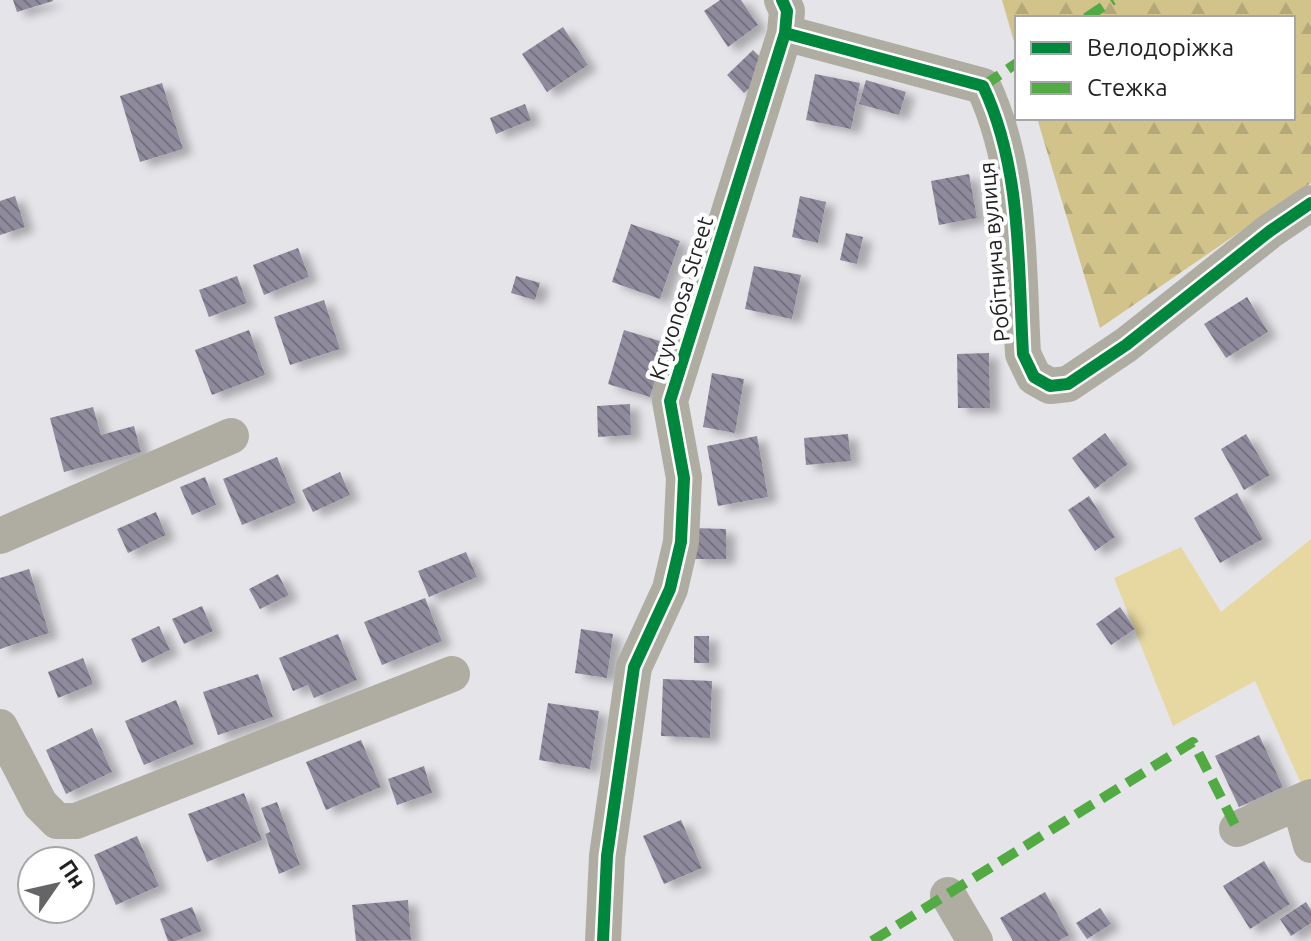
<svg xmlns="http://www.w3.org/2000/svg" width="1311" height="941" font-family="Ubuntu,sans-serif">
<defs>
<pattern id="forest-firs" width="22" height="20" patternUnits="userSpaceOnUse" patternTransform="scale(2)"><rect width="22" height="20" fill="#d2c38b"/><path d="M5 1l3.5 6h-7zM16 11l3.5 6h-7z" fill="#b4a778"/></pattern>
<pattern id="building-back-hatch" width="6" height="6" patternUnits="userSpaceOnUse" patternTransform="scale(2)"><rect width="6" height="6" fill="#8f8b9d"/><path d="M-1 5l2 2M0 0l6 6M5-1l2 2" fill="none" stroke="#747180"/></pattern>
<filter id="shadow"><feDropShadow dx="9" dy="5" stdDeviation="4" flood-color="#0004"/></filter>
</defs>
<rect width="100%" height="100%" fill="#e4e4e9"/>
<path fill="url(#forest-firs)" d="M1002,0H1311V183L1100,328L1037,118H1293V18H1017V52Z"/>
<path fill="#e7d8a2" d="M1311,539V784L1303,788L1255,681L1173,726L1114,578L1181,547L1221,612Z"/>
<path fill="url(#building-back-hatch)" filter="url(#shadow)" d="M13,0H53V1L17,12Z
M720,0H741L758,25L728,47L704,11Z
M563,27L588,65L547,92L522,54Z
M753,50L771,68L744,93L727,75Z
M815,74L860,83L851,129L806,120Z
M866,80L906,92L899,115L859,104Z
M162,83L183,149L140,162L120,96Z
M525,104L531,120L496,134L490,118Z
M969,174L977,218L939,225L931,181Z
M15,196L25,227L0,235V201Z
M800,196L826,202L818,243L792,237Z
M631,224L680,241L660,299L612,282Z
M846,233L863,237L857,264L840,260Z
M298,248L309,277L264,295L253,265Z
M754,266L801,275L792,319L745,309Z
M237,276L247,303L209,317L199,290Z
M516,276L540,283L535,300L511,293Z
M1247,297L1268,332L1226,358L1204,324Z
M324,300L340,349L290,365L274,317Z
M249,330L265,375L212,395L195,350Z
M624,330L666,343L650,397L608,384Z
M989,353L990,408H958L957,354Z
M712,373L744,379L735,433L703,427Z
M630,404L631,435L598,437L597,406Z
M93,407L101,435L134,426L141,452L64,472L50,418Z
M1105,433L1128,464L1095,489L1072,458Z
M848,434L851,461L806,465L804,438Z
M1246,434L1270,475L1244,490L1221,449Z
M757,436L768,497L718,506L707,446Z
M277,457L296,503L242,525L223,479Z
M340,472L350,495L313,512L302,490Z
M205,477L216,505L192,515L180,487Z
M1237,493L1263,539L1220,563L1194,518Z
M1089,496L1115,537L1095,551L1068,510Z
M156,512L166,535L128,553L117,529Z
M693,528L726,529V559H693Z
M466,552L477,577L429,597L418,571Z
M29,569L49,633L0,649V578Z
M278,574L289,595L260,609L249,589Z
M425,598L442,641L382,665L364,622Z
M202,606L213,631L184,644L172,619Z
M1120,607L1135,629L1111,645L1096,624Z
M159,626L170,650L142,663L131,639Z
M581,629L613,634L607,678L575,673Z
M338,634L357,680L314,698L308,685L293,691L279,658Z
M694,636H709V663H694Z
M83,658L93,684L58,698L48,672Z
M258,674L273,717L218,735L203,692Z
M663,679L712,681L710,738L661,736Z
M176,700L194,744L144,765L125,721Z
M548,703L599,711L590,769L539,760Z
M92,728L112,772L66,794L46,750Z
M1259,735L1283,787L1239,807L1215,756Z
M361,740L381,787L326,810L306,762Z
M424,766L432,793L397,805L388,779Z
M244,793L262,840L207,862L188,814Z
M277,802L300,865L279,874L265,834L270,832L261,808Z
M681,820L702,868L664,884L643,836Z
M137,836L159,886L116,905L94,855Z
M1264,861L1290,904L1250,929L1223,886Z
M1045,892L1069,935L1058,941H1013L1000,918Z
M408,900L411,940L356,941L352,905Z
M1306,902L1311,910V923L1291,936L1280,919Z
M192,907L202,931L176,941H168L160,919Z
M1100,908L1111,924L1087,939L1076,923Z"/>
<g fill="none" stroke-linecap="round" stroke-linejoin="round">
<path stroke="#afaca1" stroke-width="36" d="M785,33L983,86C1022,168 1018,265 1023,354L1034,377L1050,386L1068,384L1126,345L1270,231L1311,203
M0,536L231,436
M0,727L40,804L57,821H76L452,674
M1299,802L1311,845
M1237,829L1311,797
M948,895L975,941
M603,941L607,856L634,667L670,589L681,542L684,478L670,401L785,33L787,11L782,0"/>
<path stroke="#52aa43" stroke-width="10" stroke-dasharray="20 10" stroke-linecap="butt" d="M1086,18L1113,0
M983,86L1017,63
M872,941L1193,742L1237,829"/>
<defs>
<path id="cycleway" d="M785,33L983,86C1022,168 1018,265 1023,354L1034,377L1050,386L1068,384L1126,345L1270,231L1311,203
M603,941L607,856L634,667L670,589L681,542L684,478L670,401L785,33L787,11L782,0"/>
</defs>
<use href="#cycleway" stroke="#fff" stroke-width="17"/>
<use href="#cycleway" stroke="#00873e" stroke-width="12"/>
</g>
<g text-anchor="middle" stroke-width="8" stroke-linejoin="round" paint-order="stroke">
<g font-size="22" fill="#212123" stroke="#fff">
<text transform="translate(994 252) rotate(-95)" y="8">Робітнича вулиця</text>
<text transform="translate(681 298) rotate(-73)" y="8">Kryvonosa Street</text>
</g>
</g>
<rect x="1015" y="16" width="280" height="104" fill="#ffffff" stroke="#a6a6a7" stroke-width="2"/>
<rect x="1031" y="42" width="40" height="12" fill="#00873e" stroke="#a6a6a7" stroke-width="2"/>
<text x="1087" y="56" font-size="24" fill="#212123">Велодоріжка</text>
<rect x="1031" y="82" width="40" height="12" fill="#52aa43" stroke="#a6a6a7" stroke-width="2"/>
<text x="1087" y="96" font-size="24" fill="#212123">Стежка</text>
<g transform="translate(56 885) rotate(56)"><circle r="38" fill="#ffffff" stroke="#a6a6a7" stroke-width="2"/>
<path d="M0-6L14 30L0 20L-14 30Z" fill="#656568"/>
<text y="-12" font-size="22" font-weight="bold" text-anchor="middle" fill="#212123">Пн</text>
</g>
</svg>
